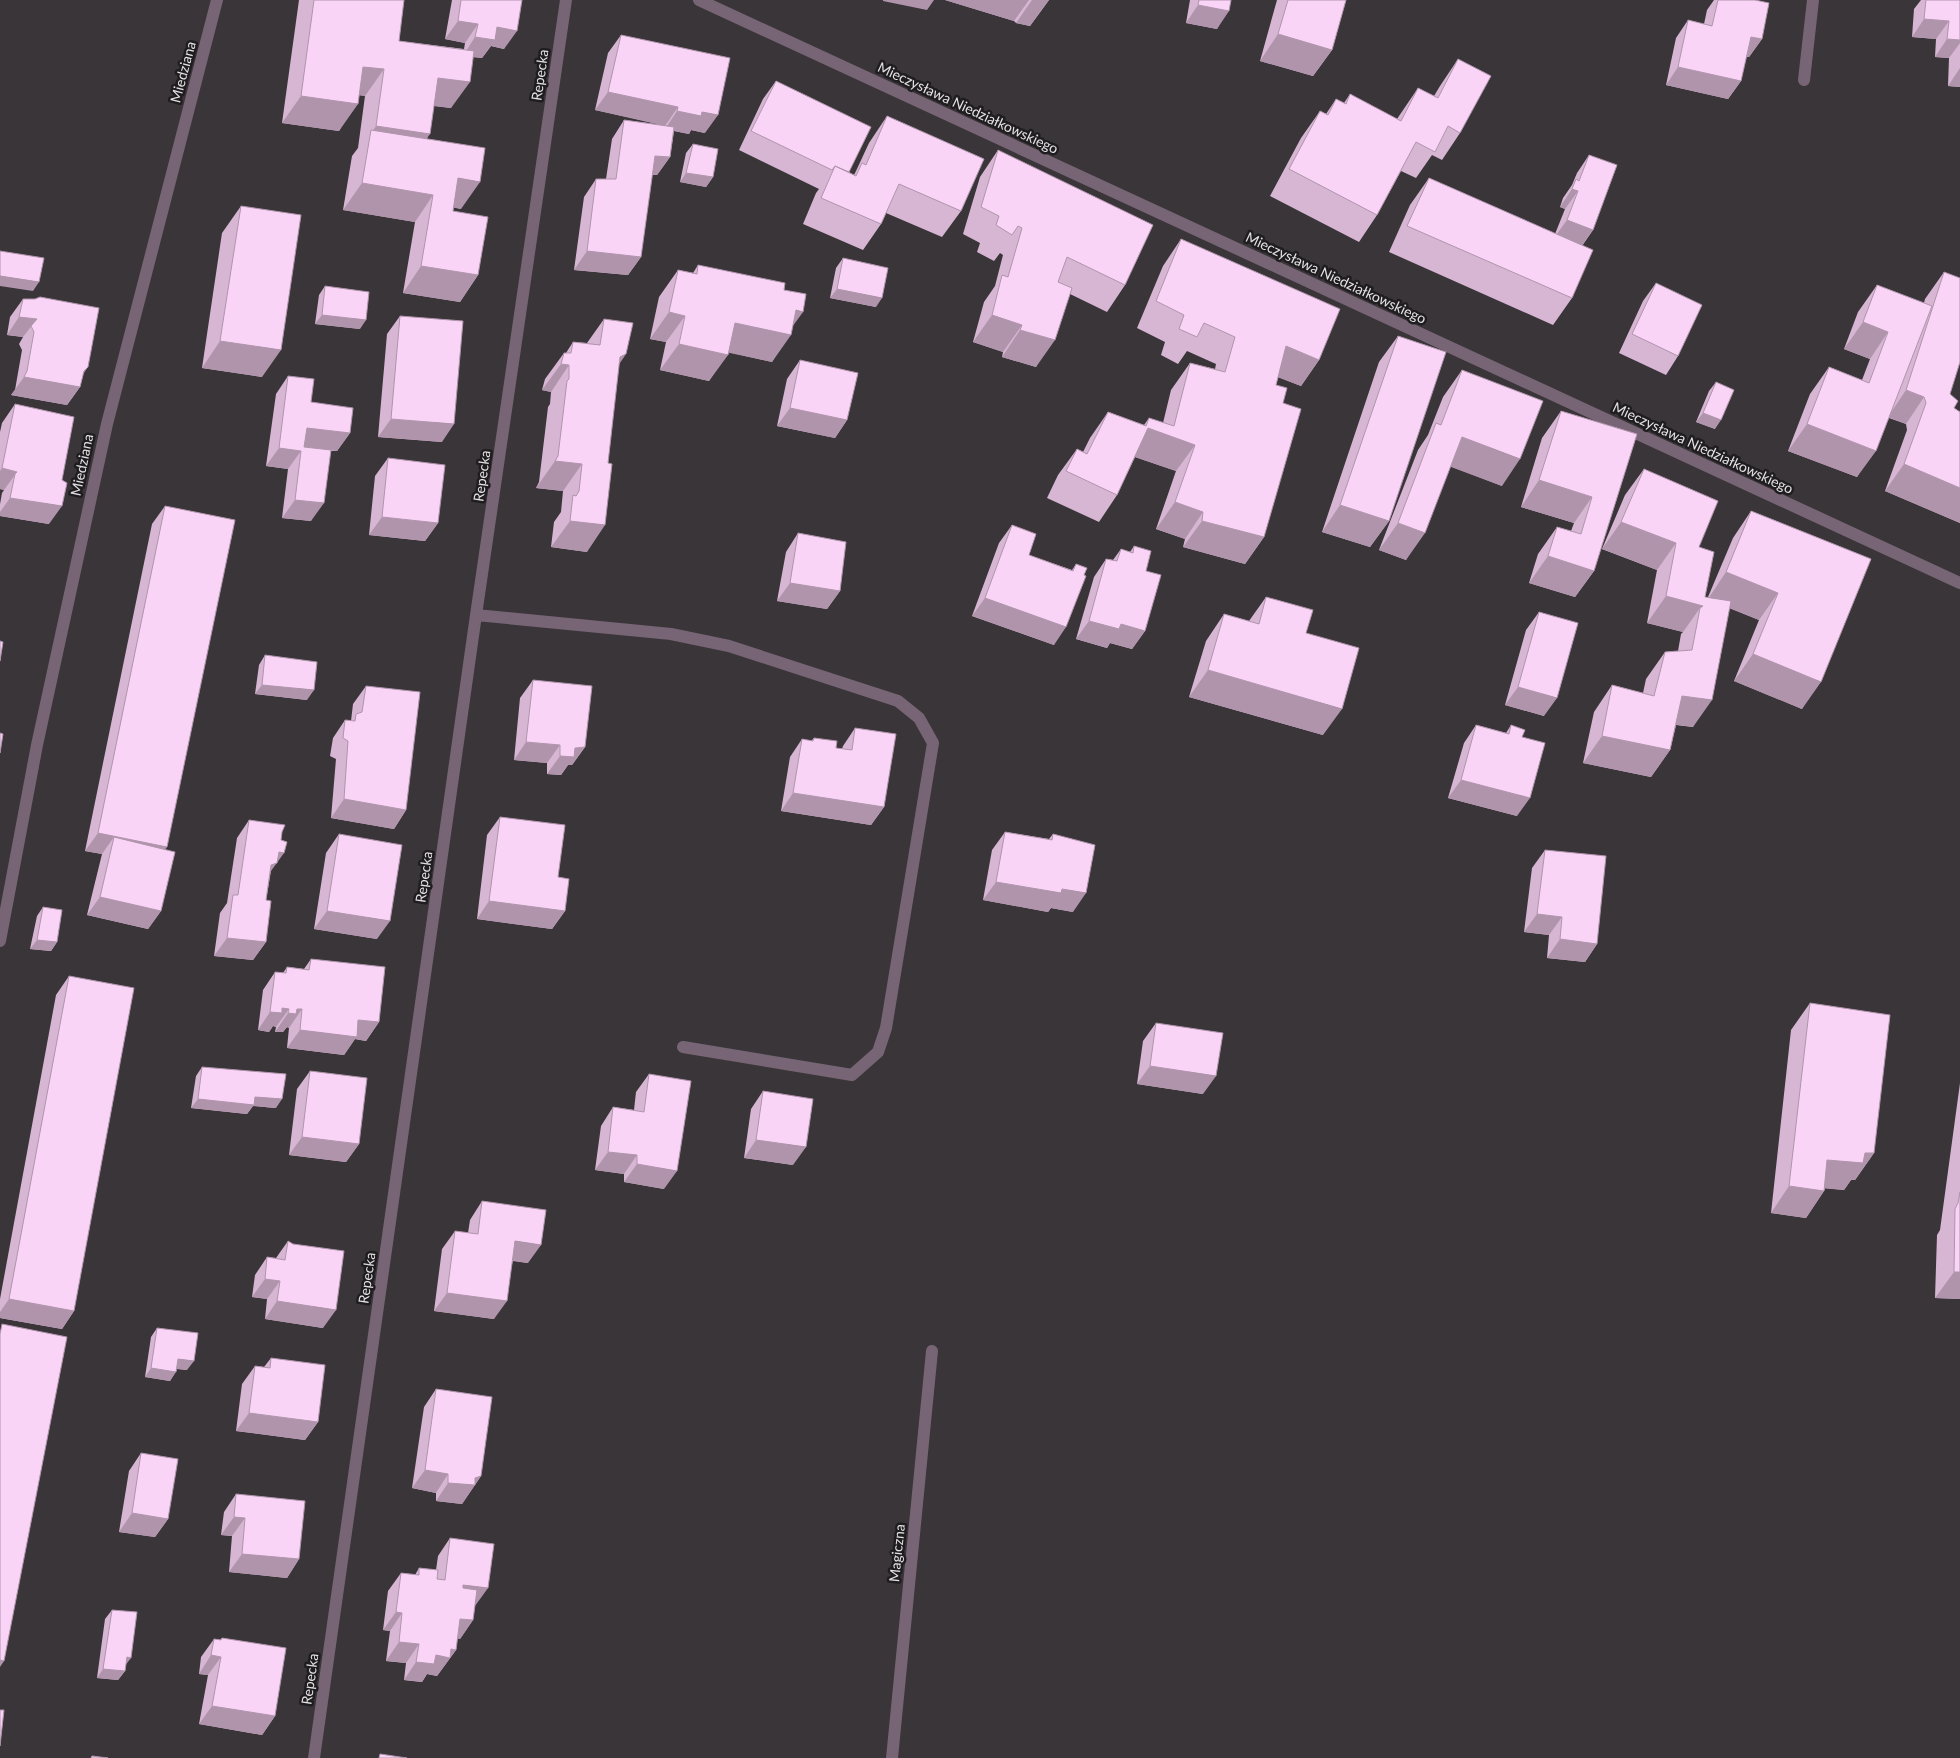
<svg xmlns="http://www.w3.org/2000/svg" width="1960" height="1758" font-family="Lato,sans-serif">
<rect width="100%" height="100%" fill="#3a3539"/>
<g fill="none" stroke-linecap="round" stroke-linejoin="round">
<path stroke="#776575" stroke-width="12" d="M699,0L1960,583
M1804,80L1813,0
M476,615L671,634L729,646L898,701L919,718L933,743L886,1028L878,1052L852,1075L683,1047
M0,941L37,745L107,424L217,0
M314,1758L476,615L566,0
M892,1758L932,1351"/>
</g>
<path fill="#d7b6d4" d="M299,0H404L399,41L464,49L465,43L445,39L452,0H522L504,49L491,46L482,58L473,57L451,108L434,106L427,139L461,209L453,207V211L478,275L460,302L403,293L415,222L343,210L352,156L358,148L365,96L359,95L339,131L282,123Z
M945,0H1049L1030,26L1016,23L1014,21Z
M1190,0H1231L1217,29L1186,23Z
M1277,0H1346L1332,50L1313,76L1260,61Z
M1714,0H1755L1762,39L1749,57H1746L1741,81L1728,99L1666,85L1676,38L1688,20L1704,24L1707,10Z
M1921,0H1960V87L1948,86L1949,58L1935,57L1936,39L1912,37L1914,9Z
M621,35L705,133L691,130L689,134L674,131L670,157L657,175H652L641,257L628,275L574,270L584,197L596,179H606L612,139L624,120L664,125L595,110L608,53Z
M1458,59L1460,133L1442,160L1432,155L1416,178L1401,171L1377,215L1359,242L1270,196L1301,138L1320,111L1326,114L1336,99L1344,103L1350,94L1397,119L1418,88L1434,96L1440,86Z
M776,81L849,172L854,175L856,171L869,143L887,116L961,211L942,237L886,213L881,224L863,250L803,224L816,193L819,189L739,150L763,99Z
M693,144L713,177L706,187L680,182L686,153Z
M998,150L1125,285L1107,312L1070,294L1036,367L1002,357L1003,352L973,342L984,302L995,286L1003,255L1000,253L994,261L977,252L980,243L963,234L980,177Z
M1589,155L1593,230L1582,246L1572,298L1553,325L1389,252L1410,205L1429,178L1555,234L1565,209L1560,207L1563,198L1572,185L1577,173Z
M241,206L262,377L202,368L222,233Z
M1181,239L1319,360L1301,386L1278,377L1276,385L1283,403L1264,537L1245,564L1183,547L1185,539L1156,529L1176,471L1135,457L1117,495L1099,522L1047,498L1058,475L1077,449L1083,452L1090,438L1108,412L1144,425L1149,418L1163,423L1171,390L1190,363L1215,369L1216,364L1187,351L1178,364L1161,355L1165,342L1137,328L1163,266Z
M843,258L876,307L830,298L836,268Z
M698,265L784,290L793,326L772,362L728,352L709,381L660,370L666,342L650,339L659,297L678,270L693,273Z
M1944,272L1950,394L1954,408L1960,412V523L1885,491L1907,430L1906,424L1889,418L1857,477L1788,451L1810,394L1829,367L1862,380L1870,359L1844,349L1858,312L1877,285L1924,303L1925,299Z
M1656,283L1678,356L1666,375L1619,353L1643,301Z
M325,286L360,329L315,324L319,295Z
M23,299L83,375L80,387L67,405L11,395L15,390L22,350L19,344L23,337L7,335L10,317Z
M400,316L442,442L378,437L387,334Z
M604,319L619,364L587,552L551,547L554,522L561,512L563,491L536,488L539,482L548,407L550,404L551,392L542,390L545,379L564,353H566L573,342L587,343Z
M1398,336L1389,521L1370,547L1322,532L1379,362Z
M800,360L847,420L835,438L777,426L787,379Z
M1462,370L1502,486L1450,466L1406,560L1379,550L1418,450L1428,435L1443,397Z
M288,376L311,402L350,433L337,451H331L311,521L282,518L288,469L266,466L276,394Z
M1716,382L1715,429L1696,422L1709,391Z
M15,404L49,524L0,516V504L2,493L4,490L0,489V432L2,423Z
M1561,411L1637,434L1594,571L1575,597L1529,583L1538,554L1557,527L1571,531L1574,523L1521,507L1542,438Z
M388,458L438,523L425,541L369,535L375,476Z
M1644,469L1699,547L1705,597H1708L1733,538L1751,511L1871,559L1802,709L1734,681L1759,620L1729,608L1693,727L1676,725L1670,750L1651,777L1583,763L1594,712L1612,685L1643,693L1646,679L1665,652L1678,651L1681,634L1683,632L1647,623L1657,570L1602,549L1625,495Z
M165,506V849L161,911L148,929L87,915L102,854L85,851L152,524Z
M1012,525L1029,555L1072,570L1076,564L1054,645L972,616L999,543Z
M798,533L840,591L827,609L777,601L786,552Z
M1134,546L1146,571L1145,631L1132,649L1110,643L1107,648L1076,639L1094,577L1106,559L1113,560L1121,549L1130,552Z
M1266,597L1306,633L1323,735L1189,697L1206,641L1224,614L1249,621Z
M1539,612L1544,716L1505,705L1526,630Z
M265,655L307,700L255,694L259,665Z
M533,680L585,747L572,765H568L561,775L547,774V763L514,760L520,698Z
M366,686L406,810L394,829L331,818L336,759L330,756L333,738L345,720L351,721L353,704Z
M1476,725L1506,733L1511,725L1522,737L1517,816L1448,798L1464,743Z
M855,728L884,807L871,825L781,811L790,757L802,739L811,741L814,738L836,748L842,749L843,746Z
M500,817L558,877L565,911L552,929L477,919L487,835Z
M249,820L282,832L271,871L266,900V942L253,960L214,956L220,913L227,903L237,838Z
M1005,832L1049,839L1053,834L1073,912L1051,908L1048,912L983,900L992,850Z
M339,834L377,939L314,929L326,853Z
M1545,850L1597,944L1585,962L1547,958L1549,935L1524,932L1532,868Z
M43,907L57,942L51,951L30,949L37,916Z
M311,959L379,1022L366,1041L355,1039L344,1055L287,1048L289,1028L287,1027L283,1032H275L276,1027L273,1026L269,1032L258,1030L263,990L275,972L283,973L287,967L304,969Z
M69,976L74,1311L62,1329L0,1318V1299L56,995Z
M1810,1003L1874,1153L1855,1180H1851L1844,1190L1825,1188L1824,1191L1806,1218L1771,1213L1791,1030Z
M1156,1023L1203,1094L1137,1084L1143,1041Z
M202,1067L276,1108L253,1106L247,1114L191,1108L196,1076Z
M310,1071L359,1144L346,1162L289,1155L297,1089Z
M649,1074L664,1189L624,1182V1174L595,1170L601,1126L613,1107L634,1110L636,1092Z
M1960,1083V1299L1935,1298L1937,1235L1940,1230Z
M763,1091L793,1165L744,1158L751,1109Z
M482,1201L528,1263L513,1261L494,1319L434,1311L442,1249L455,1231L468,1233L470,1220Z
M288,1241L323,1328L265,1319L267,1299L252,1297L255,1275L267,1257L276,1258Z
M157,1328L187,1370L177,1369L170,1381L145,1377L151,1337Z
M271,1358L318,1422L305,1440L236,1431L242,1384L255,1366L264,1367Z
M436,1389L481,1476L462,1504L436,1501V1493L412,1488L424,1407Z
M141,1453L168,1519L155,1537L119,1532L129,1471Z
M236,1494L299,1559L287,1578L229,1572L232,1536L221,1535L224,1512Z
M450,1538L475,1606L473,1620L460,1639L457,1638L456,1650L437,1676L427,1674L422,1682L404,1680L406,1663L386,1661L390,1631L383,1630L388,1591L401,1573L415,1575L419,1568L436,1570L438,1556Z
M112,1610L126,1665L125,1671L118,1680L97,1678L105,1619Z
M222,1638L275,1716L262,1735L199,1724L208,1675L199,1674L201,1657L214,1639L220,1640Z"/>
<path fill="#af94ac" d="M883,0H934L927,10L883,1Z
M945,0H1029L1014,21Z
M1032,0H1049L1030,26L1016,23Z
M1198,5L1229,11L1217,29L1186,23Z
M1924,19L1949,21L1936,39L1912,37Z
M458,21L478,24L465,43L445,39Z
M497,27L517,31L504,49L491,46L482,58L463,56L475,37Z
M1278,34L1332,50L1313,76L1260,61Z
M1751,37L1762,39L1749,57L1738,55Z
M1947,39L1960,40V43L1949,58L1935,57Z
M363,67L384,69L365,96L344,93Z
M1678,67L1741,81L1728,99L1666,85Z
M1960,68V87L1948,86Z
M438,78L470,82L451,108L419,104Z
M608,92L678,107L665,126L595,110Z
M301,96L358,104L339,131L282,123Z
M677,111L702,112L718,115L705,133L691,130L689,134L665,129Z
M376,126L430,134L411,161L370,135Z
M655,156L670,157L657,175L642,174Z
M686,173L713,177L706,187L680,182Z
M458,178L480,182L461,209L439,205Z
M362,183L433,195L415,222L343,210Z
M1572,189L1578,191L1565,209L1560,207Z
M1567,220L1593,230L1580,248L1554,238Z
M587,251L641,257L628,275L574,270Z
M421,266L478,275L460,302L403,293Z
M0,276L39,282L33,291L0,286Z
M837,289L882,298L876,307L830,298Z
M796,310L803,312L787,334L791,335L772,362L716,350L735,323Z
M669,312L685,316L666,342L650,339Z
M322,315L366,320L360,329L315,324Z
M992,315L1022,325L1003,352L973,342Z
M19,317L37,319L23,337L7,335Z
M1863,322L1888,332L1870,359L1844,349Z
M1020,330L1055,340L1036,367L1002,357Z
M220,341L281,350L262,377L202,368Z
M679,344L728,355L709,381L660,370Z
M1286,346L1319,360L1301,386L1267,373Z
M626,354L608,381L620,357Z
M561,364L569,365L551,392L542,390Z
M88,367L75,386L80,387L67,405L11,395L24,377L84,371Z
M1906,390L1924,397L1906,424L1888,417Z
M790,408L847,420L835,438L777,426Z
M1703,413L1721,420L1715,429L1696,422Z
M391,419L454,424L442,442L378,437Z
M1807,424L1876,451L1857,477L1788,451Z
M307,428L350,433L337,451L294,446Z
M1148,428L1195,445L1176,471L1129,455Z
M1462,437L1520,459L1502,486L1443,464Z
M279,448L301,451L288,469L266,466Z
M555,461L582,464L563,491L536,488Z
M1904,464L1960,488V523L1885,491Z
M2,468L17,472L4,490L0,489V471Z
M1539,480L1592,497L1574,523L1521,507Z
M10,498L62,506L49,524L0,516V512Z
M295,500L324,503L311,521L282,518Z
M1175,502L1203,512L1185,539L1156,529Z
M1340,505L1389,521L1370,547L1322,532Z
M382,517L438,523L425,541L369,535Z
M570,521L605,525L587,552L551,547Z
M1202,521L1264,537L1245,564L1183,547Z
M1621,522L1676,543L1657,570L1602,549Z
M1398,523L1425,533L1406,560L1379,550Z
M1548,556L1594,571L1575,597L1529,583Z
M1726,572L1778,593L1759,620L1708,599Z
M790,583L840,591L827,609L777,601Z
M1666,596L1703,606L1700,608L1683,632L1647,623Z
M985,598L1066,627L1054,645L972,616Z
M1089,621L1121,624L1145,631L1132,649L1110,643L1107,648L1076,639Z
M1753,654L1821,682L1802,709L1734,681Z
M1208,670L1342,709L1323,735L1189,697Z
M262,685L314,690L307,700L255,694Z
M1518,687L1557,698L1544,716L1505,705Z
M1682,696L1712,700L1693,727L1663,723Z
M1602,736L1670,750L1651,777L1583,763Z
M526,742L560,745L547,763L514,760Z
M585,747L572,765H568L561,775L547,774L560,756L575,748Z
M1461,780L1530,798L1517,816L1448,798Z
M793,793L884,807L871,825L781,811Z
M344,799L406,810L394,829L331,818Z
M98,833L167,847L154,865L114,837L102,854L85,851Z
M279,852L284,853L271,871L259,883Z
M996,882L1062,889L1086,893L1073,912L1051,908L1048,912L983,900Z
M100,897L161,911L148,929L87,915Z
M489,901L565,911L552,929L477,919Z
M327,911L390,921L377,939L314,929Z
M1537,914L1562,917L1549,935L1524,932Z
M227,938L266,942L253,960L214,956Z
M1560,939L1597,944L1585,962L1547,958Z
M37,940L57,942L51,951L30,949Z
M282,1008L289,1009L276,1027L273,1026L269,1032L258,1030L270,1012Z
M297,1009H302L289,1028L287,1027L283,1032H275L288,1013Z
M358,1020L379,1022L366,1041L355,1039L344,1055L287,1048L300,1030Z
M1150,1066L1216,1076L1203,1094L1137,1084Z
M255,1097L282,1099L276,1108L253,1106L247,1114L191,1108L198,1099Z
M302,1137L359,1144L346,1162L289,1155Z
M756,1140L806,1147L793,1165L744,1158Z
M608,1152L637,1155L624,1174L595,1170Z
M1865,1153H1874L1855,1180H1851L1844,1190L1808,1187L1827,1160Z
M637,1164L677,1171L664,1189L624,1182Z
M1789,1186L1824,1191L1806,1218L1771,1213Z
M515,1241L541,1245L528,1263L503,1259Z
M1954,1272H1960V1299L1935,1298Z
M265,1279L280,1281L267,1299L252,1297Z
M447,1293L507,1301L494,1319L434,1311Z
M9,1299L74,1311L62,1329L0,1318V1312Z
M277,1301L336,1310L323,1328L265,1319Z
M178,1359L194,1361L187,1370L171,1368Z
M151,1368L176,1372L170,1381L145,1377Z
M249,1413L318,1422L305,1440L236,1431Z
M425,1470L448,1474L436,1493L412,1488Z
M481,1476L462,1504L436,1501L448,1483L475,1478Z
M132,1513L168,1519L155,1537L119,1532Z
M234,1517L245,1518L232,1536L221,1535Z
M242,1554L299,1559L287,1578L229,1572Z
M463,1585L488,1588L475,1606L450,1604Z
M396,1612L402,1613L390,1631L383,1630Z
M460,1619L473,1620L460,1639L447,1637Z
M399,1642L419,1644L406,1663L386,1661Z
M451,1649L456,1650L437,1676L427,1674L422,1682L404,1680L416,1662L436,1655Z
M211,1655L221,1657L208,1675L199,1674Z
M127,1657L131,1658L124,1667Z
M0,1660L4,1661L0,1667Z
M103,1669L125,1671L118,1680L97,1678Z
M212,1706L275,1716L262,1735L199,1724Z"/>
<path fill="#fad4f6" stroke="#af94ac" d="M314,0H404L399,41L474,51L470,82L438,78L430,134L376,126L384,69L363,67L358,104L301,96Z
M461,0H522L517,31L497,27L495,40L475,37L478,24L458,21Z
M1199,0H1231L1229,11L1198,5Z
M1288,0H1346L1332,50L1278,34Z
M1718,0H1755L1769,3L1762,39L1751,37L1741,81L1678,67L1688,20L1712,26Z
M1926,0H1960V40L1947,39L1949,21L1924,19Z
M621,35L730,58L718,115L702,112L701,116L677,111L678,107L608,92Z
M1458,59L1491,76L1460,133L1448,126L1435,152L1416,142L1377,215L1289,169L1320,111L1328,115L1336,99L1346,104L1350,94L1401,121L1418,88L1438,98Z
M776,81L871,127L849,172L835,166L832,170L751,131Z
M887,116L984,159L961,211L899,184L881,224L821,198L835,166L856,176L862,163L866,165Z
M624,120L674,127L670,157L655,156L641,257L587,251L596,179H616Z
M371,130L485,148L480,182L458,178L453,211L488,217L478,275L421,266L433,195L362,183Z
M693,144L718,149L713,177L686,173Z
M998,150L1153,225L1125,285L1067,257L1058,282L1072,288L1055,340L1020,330L1022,325L992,315L1002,275L1008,277L1022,228L1018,226L1012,235L996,225L999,216L981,207Z
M1589,155L1617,165L1593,230L1567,220L1578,191L1572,189L1576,179L1579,181Z
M1429,178L1593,250L1572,298L1407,226Z
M241,206L301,215L281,350L220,341Z
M1181,239L1340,309L1319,360L1286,346L1276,385L1287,388L1283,403L1301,409L1264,537L1202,521L1203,512L1175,502L1195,445L1148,428L1117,495L1066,471L1077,449L1087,454L1108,412L1146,426L1149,418L1174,426L1190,363L1225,372L1235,337L1204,323L1197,337L1179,329L1184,315L1156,301Z
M0,251L44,258L39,282L0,276Z
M843,258L888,268L882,298L837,289Z
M698,265L785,283L784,290L806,294L803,312L796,310L791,335L735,323L728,355L679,344L685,316L669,312L678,270L697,274Z
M1944,272L1960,278V362L1950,394L1958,401L1954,408L1960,412V488L1904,464L1926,403L1924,397L1906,390Z
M1656,283L1702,305L1678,356L1632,334Z
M1877,285L1932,306L1876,451L1807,424L1829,367L1869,383L1888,332L1863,322Z
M325,286L369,292L366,320L322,315Z
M40,297L99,308L88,367L84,371L80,387L24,377L27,371L34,332L31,326L37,319L19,317L23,299H35Z
M400,316L463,321L454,424L391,419Z
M604,319L633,323L626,354L620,357L608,463L612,464L605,525L570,521L573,495L576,496L579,491L582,464L555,461L558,456L567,381L569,379V365L561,364L564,353H571L573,342L600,345Z
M1398,336L1446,352L1389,521L1340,505Z
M800,360L858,373L847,420L790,408Z
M1462,370L1543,401L1520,459L1462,437L1425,533L1398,523L1436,423L1441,425Z
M288,376L314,379L311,402L353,408L350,433L307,428L304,447L331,450L324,503L295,500L301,451L279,448Z
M1716,382L1734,390L1721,420L1703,413Z
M15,404L74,417L62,480L67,483L62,506L10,498L15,474L17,472L2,468Z
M1561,411L1637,434L1594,571L1548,556L1557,527L1581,534L1592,497L1539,480Z
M388,458L445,465L438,523L382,517Z
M1644,469L1718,501L1699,547L1714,552L1705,597L1731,601L1712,700L1682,696L1670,750L1602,736L1612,685L1654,696L1665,652L1692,650L1700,608L1703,606L1666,596L1676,543L1621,522Z
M165,506L235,520L167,847L98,833Z
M1751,511L1871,559L1821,682L1753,654L1778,593L1726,572Z
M1012,525L1036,534L1029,555L1073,571L1076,564L1087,568L1084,575L1086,576L1066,627L985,598Z
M798,533L846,542L840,591L790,583Z
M1134,546L1151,551L1146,571L1161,575L1145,631L1121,624L1119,629L1089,621L1106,559L1117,561L1121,549L1133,553Z
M1266,597L1313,610L1306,633L1359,648L1342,709L1208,670L1224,614L1259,624Z
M1539,612L1578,623L1557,698L1518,687Z
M0,641L3,642L0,661Z
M265,655L317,662L314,690L262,685Z
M533,680L592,686L585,747L575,748L574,757L560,756V745L526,742Z
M366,686L420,692L406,810L344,799L348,741L343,738L345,720L355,721L356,714L362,712Z
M1476,725L1509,734L1511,725L1525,730L1522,737L1545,743L1530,798L1461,780Z
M855,728L896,734L884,807L793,793L802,739L813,741L814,738L837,741L836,748L852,750Z
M0,733L3,734L0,753Z
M500,817L565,825L558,877L569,879L565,911L489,901Z
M249,820L285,825L282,832L281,840L287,842L284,853L279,852L277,863L271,865L266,900L271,901L266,942L227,938L233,895H238Z
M1005,832L1052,840L1053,834L1095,845L1086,893L1062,889L1061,893L996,882Z
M339,834L402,845L390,921L327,911Z
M114,837L175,852L161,911L100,897Z
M1545,850L1606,856L1597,944L1560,939L1562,917L1537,914Z
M43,907L62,910L57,942L37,940Z
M311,959L385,967L379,1022L358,1020L357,1037L300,1030L302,1009H297L296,1014L288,1013L289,1009L282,1008V1013L270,1012L275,972L286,973L287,967L309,970Z
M69,976L134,988L74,1311L9,1299Z
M1810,1003L1890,1015L1874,1153H1865L1863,1163L1827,1160L1824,1191L1789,1186Z
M1156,1023L1223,1033L1216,1076L1150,1066Z
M202,1067L286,1074L282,1099L255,1097L254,1105L198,1099Z
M310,1071L367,1078L359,1144L302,1137Z
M649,1074L691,1081L677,1171L637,1164V1155L608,1152L613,1107L644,1112Z
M763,1091L813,1099L806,1147L756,1140Z
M1960,1192V1272H1954L1955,1209L1958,1203Z
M482,1201L546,1210L541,1245L515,1241L507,1301L447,1293L455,1231L478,1234Z
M288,1241L293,1244L344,1251L336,1310L277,1301L280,1281L265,1279L267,1257L285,1260Z
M2,1324L67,1337L4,1661L0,1660V1334Z
M157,1328L198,1333L194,1361L178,1359L176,1372L151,1368Z
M271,1358L325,1365L318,1422L249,1413L255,1366L270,1368Z
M436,1389L492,1397L481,1476L475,1478V1485L448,1483V1474L425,1470Z
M141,1453L178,1459L168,1519L132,1513Z
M236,1494L305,1501L299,1559L242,1554L245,1518L234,1517Z
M450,1538L494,1544L488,1588L463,1585V1588L477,1590L473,1620L460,1619L456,1650L451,1649L450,1658L436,1655L434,1664L416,1662L419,1644L399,1642L402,1613L396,1612L401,1573L419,1575V1568L438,1570L437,1579L445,1580Z
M112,1610L137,1612L131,1658L127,1657L125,1671L103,1669Z
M222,1638L286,1648L275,1716L212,1706L221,1657L211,1655L214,1639L221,1640Z
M0,1710H4L0,1746Z
M380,1754L407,1758H379Z
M92,1756L108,1758H91Z"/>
<g text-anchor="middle" stroke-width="5" stroke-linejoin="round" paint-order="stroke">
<g font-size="14" fill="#e5e2e5" stroke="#1f1d1f">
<text transform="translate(183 72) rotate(-75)" y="5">Miedziana</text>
<text transform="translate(540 75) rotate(-82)" y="5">Repecka</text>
<text transform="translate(968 108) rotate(25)" y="5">Mieczysława Niedziałkowskiego</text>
<text transform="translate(1336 278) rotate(25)" y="5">Mieczysława Niedziałkowskiego</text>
<text transform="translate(1703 448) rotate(25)" y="5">Mieczysława Niedziałkowskiego</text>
<text transform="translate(82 465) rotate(-78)" y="5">Miedziana</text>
<text transform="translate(482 476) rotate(-82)" y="5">Repecka</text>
<text transform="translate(424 877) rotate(-82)" y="5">Repecka</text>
<text transform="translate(367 1278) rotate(-82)" y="5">Repecka</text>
<text transform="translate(897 1553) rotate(-84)" y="5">Magiczna</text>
<text transform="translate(310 1679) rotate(-82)" y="5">Repecka</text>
</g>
</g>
</svg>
